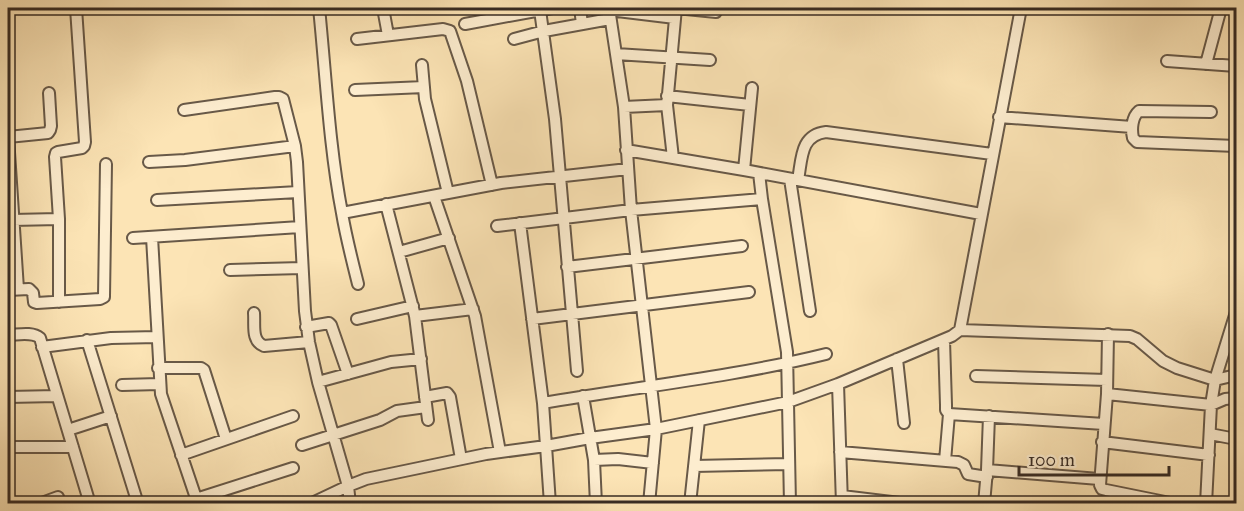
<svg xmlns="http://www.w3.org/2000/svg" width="1244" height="511" font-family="'IM FELL Great Primer',serif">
<rect width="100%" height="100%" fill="#fce4b5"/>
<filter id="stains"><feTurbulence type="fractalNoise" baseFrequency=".00333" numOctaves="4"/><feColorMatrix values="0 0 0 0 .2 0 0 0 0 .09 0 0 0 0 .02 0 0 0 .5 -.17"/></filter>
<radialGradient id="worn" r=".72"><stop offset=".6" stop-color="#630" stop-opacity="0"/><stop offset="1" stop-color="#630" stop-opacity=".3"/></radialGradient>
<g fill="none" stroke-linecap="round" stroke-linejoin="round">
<defs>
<path id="minor" d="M319,8C326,76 329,145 342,213C346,237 352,260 358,284
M383,8L388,35
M580,8L582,24
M676,8L716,12
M540,10L555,119L577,371
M609,10L675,18
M465,24L552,8
M357,39L443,29L450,31L467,81L492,185
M514,39L544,31L610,19
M616,54L710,60
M1167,61L1236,66
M1206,64L1221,8
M422,65L425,99L448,193
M355,90L424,87
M667,96L750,105
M624,107L667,105
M184,110L275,97H279L283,99L295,146L297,162L305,311L309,342L318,382L348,486L366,479L486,454L546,446L543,403L520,223
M1211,112L1139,111C1132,117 1131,129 1133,138L1137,142L1236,146
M999,117L1132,127
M8,137L18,289
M8,137L48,133L50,130L51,126L49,93
M626,150L744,170L981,214
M673,158L667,105L676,8
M149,162L185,160L295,146
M744,170L752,88
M759,173L762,199
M790,179L810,311
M798,180C802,159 800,135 826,132L992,154
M434,196L475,316L500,452
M157,200L298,192
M386,204L415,316L428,420
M342,213L501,183L628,169
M12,220L59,219
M497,226L631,210L624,107L609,8
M152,237L161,394L198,504
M133,238L300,227
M399,252L449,238
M567,267L742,246
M230,270L302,268
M8,290L29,289L33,293L34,302L37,303L100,299L104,297L106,164
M59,302V219L55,157L56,153L58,152L82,148L84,146L85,142L76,8
M254,313C255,325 251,341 264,346L309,342
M415,316L473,309
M357,319L413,306
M532,319L749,292
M306,327L329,323L331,325L348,374
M960,330L1130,336L1137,339L1163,361L1177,368L1215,380L1236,375
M1108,334L1107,394L1100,485L1102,489L1106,490L1175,504
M8,335C17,335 32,331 40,338L90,504
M87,340L138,504
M944,340L946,405V410L949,414L1104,424
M42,347L111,338L157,337
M897,359L904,423
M158,368H201L204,370L226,439
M976,376L1107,380
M318,382L391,362L421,359
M122,385L159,384
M1107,394L1211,405L1225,399L1236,398
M583,396L594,460L596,504
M8,397L57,396
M425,397L447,393L450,397L461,459
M543,403C637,387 733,377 826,354
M68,430L111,416
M1210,434L1236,439
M1102,442L1209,455
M302,445L380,420L397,411L426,407
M8,447H73
M840,452L958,462L964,465L968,474L987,477
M181,455L293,416
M594,460L618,459L653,463
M945,461L949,414
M694,466L789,464
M987,470L1099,479
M842,496L908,504
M196,499L293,468
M39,504L58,497
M310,504L348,486L350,504
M550,504L546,446L590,438L656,429L631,210L762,199L787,352L790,504
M649,504L656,429L788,402L838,384
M690,504L699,420
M842,504L838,384L952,336L960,330L1021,8
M984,504L987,470L989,416
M1206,504L1211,405L1215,380L1236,312"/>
</defs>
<use href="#minor" stroke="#685948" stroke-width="14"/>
<use href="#minor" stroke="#fdedcf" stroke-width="10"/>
</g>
<rect width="1244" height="511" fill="none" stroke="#fce4b5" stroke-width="30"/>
<rect x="9" y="9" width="1226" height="493" fill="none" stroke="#372b23" stroke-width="3"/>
<rect x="15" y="15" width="1214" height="481" fill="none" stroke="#372b23" stroke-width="1.5"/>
<path d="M1019 466v9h150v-9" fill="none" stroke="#372b23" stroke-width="3"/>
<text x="1028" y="466" font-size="18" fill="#372b23" stroke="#fdedcf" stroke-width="4.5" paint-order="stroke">100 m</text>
<rect width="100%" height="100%" filter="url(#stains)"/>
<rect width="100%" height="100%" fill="url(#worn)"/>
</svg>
